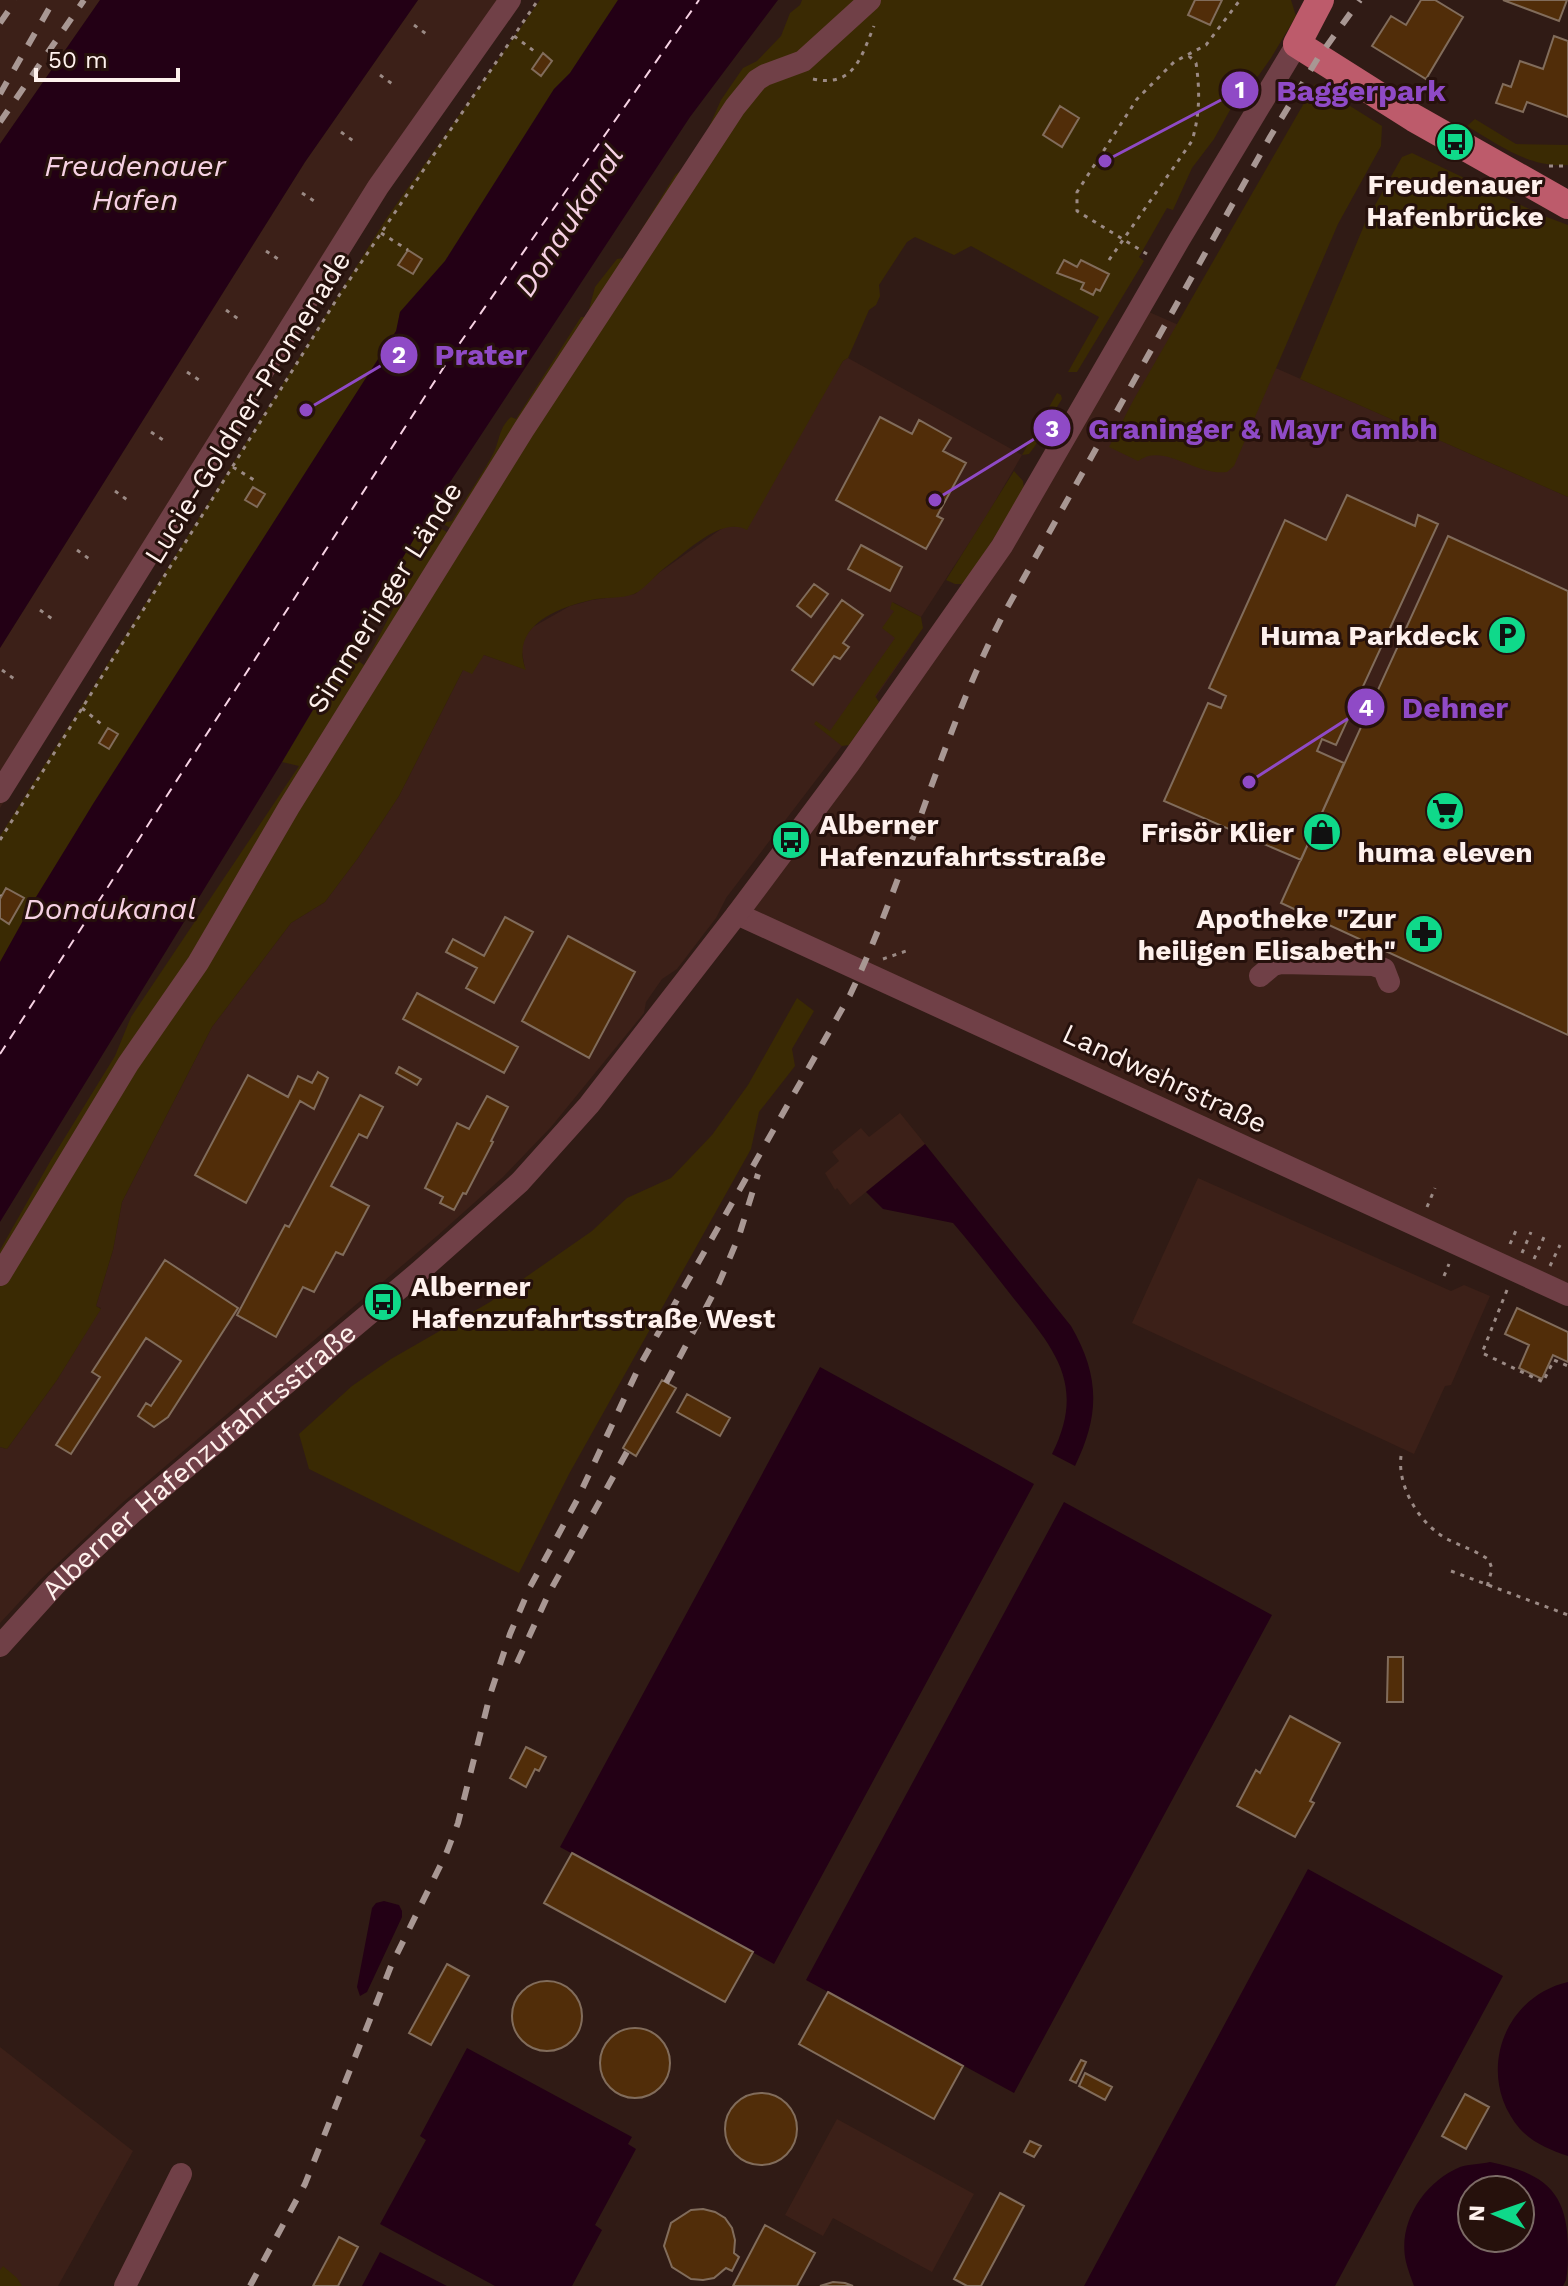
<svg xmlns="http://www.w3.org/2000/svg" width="1568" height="2286" font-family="'Work Sans',sans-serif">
<rect width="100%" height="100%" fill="#301b15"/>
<path fill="#3c2018" d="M0,0H100L0,144Z
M418,0H518L431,124L0,808V648L305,162Z
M1140,308L1568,497V1295L737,914L849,764Z
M848,358L1022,455L986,517L921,617L893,602L911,646L842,746L726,898L716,918L677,969L662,979L646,1002L644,1013L551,1127L503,1177L437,1236L122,1503L40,1580L0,1623V1447L7,1449L57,1380L101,1308L96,1306L113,1250L122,1202L212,1027L291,923L325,902L358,858L399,796L463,670L484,655L525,669L521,647L525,636L533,627L570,606L592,600L635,594L660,572L724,527L739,526L843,361Z
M900,1113L925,1144L850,1205L837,1188L835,1190L825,1173L839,1161L832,1152L861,1128L869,1137Z
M1198,1178L1451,1291L1464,1285L1490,1296L1451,1385L1445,1386L1414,1454L1132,1323Z
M0,2047L133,2151L58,2286H0Z
M837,2119L974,2194L932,2272L833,2218L823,2236L785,2215Z"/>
<path fill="#3a2a03" d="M540,0H618L570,73L554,89L445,261L400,312L397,330L93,804L0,962V836L386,219Z
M802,0H861L799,57L765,69L455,531L442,523L452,521C465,499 480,478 492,456C500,442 498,428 511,417L516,419L581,317H587L595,287L617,259L624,258L675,175L685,167L705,136L721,100L743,68L757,61L781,36L790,13L800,5Z
M876,0H1291L1296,16L1271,58L1259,75L1240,92L1214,139L1192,168L1173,210L1167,208L1139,257L1144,261L1077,372H1068L1099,317L971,246L954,255L915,237L907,242L879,285L880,296L876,305L869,310L848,358L843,361L747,530C721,516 687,552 667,566C656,574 645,589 634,594C621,599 604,597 591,600C556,608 509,627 526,670L484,655L472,674L463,670L399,796L358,858L325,902L291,923L212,1027L122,1202L113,1250L96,1306L101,1309L57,1380L7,1449L0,1447V1284L537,419L756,89Z
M1315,84L1382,126L1381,146L1338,224L1234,466L1227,472C1195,476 1164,442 1138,461L1109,447L1134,399Z
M1475,119L1516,144L1568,145V165C1529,168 1499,145 1467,126Z
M1412,153L1544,216L1568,225V497L1300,379L1365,223L1402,157Z
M1057,393L1061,395L1062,399C1050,417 1043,437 1029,454L1022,455Z
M1014,471L1023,481L1024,490L965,584H955L946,580Z
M434,524L453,536L0,1267V1250L51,1160L115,1056L131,1017L299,766L282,762L347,653L364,665L401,594L390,577L422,526L426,537Z
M892,602L921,617L923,628L875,696L879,702L849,745L842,746L814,724L816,721L830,731L895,638L882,628L894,611L890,609Z
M797,998L814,1011L792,1049L795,1066L759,1112L751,1149L569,1474L519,1573L309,1469L299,1434L352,1386L391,1359L490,1302L592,1231L627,1198L671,1178L712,1135L748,1085Z
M3,2266L17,2278L22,2286H0V2270Z"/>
<path fill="#230015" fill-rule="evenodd" d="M100,0H418L305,162L0,648V144Z
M618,0H778L690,117L435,505C436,522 434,524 425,538L421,527L282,762L0,1222V962L36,897L93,804L396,331L400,312L445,261L554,89L570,73Z
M925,1144L1071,1326C1100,1376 1100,1415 1075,1466L1052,1454C1087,1384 1054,1349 1011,1295C992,1271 973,1246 953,1223L883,1209L866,1192Z
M820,1367L1034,1484L774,1964L560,1847Z
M1064,1502L1272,1615L1014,2093L806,1980Z
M1308,1869L1503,1976L1335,2286H1084Z
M384,1901L399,1905L402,1911V1917L367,1992L360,1996L357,1987L372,1908L376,1903Z
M1568,1982V2156C1550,2150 1533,2143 1520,2129C1475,2077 1502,1997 1568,1982Z
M467,2048L632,2137L628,2144L636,2149L595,2225L602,2230L572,2286H495L380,2224L426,2140L420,2136Z
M1490,2162C1545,2173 1568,2192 1568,2249C1568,2260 1568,2270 1566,2280L1563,2286H1414C1411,2278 1408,2270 1406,2262C1397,2223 1424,2182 1460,2167C1469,2164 1481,2164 1490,2162ZM1472,2190H1520V2238H1472Z
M380,2252L447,2286H362Z"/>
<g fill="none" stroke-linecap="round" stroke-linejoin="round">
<path stroke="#f6d1e3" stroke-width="2" stroke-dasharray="10 8" stroke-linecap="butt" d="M0,1054L453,353L699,0"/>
</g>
<path fill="#512d09" stroke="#816c5b" stroke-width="2" d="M1195,0H1222L1210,25L1188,15Z
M1421,0H1435L1463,17L1426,79L1372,46L1391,16L1406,25Z
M1503,0H1567L1559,21Z
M1554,36L1568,41V117L1527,102L1523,112L1496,103L1503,84L1511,87L1520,61L1543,69Z
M543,53L552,61L541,76L532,69Z
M1060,106L1079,118L1062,147L1043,135Z
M408,250L422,259L413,274L398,265Z
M1064,260L1077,267L1081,260L1109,274L1100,291L1096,289L1093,295L1081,289L1084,283L1057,273Z
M880,417L912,434L919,420L951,438L943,451L966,463L937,516L943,519L926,549L836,500Z
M253,487L265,494L257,507L245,500Z
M1347,495L1415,526L1418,515L1438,524L1336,745L1322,739L1317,751L1344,763L1301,860L1164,801L1208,703L1221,708L1226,696L1209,688L1285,520L1326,540Z
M1448,536L1568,591V1035L1281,903Z
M861,545L902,567L890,591L848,569Z
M814,584L828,594L811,617L797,606Z
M842,600L863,615L843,643L849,647L840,659L834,656L813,685L792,670Z
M108,728L118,734L109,749L99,743Z
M6,888L24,898L9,924L0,918V899Z
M505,917L533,932L494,1003L466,988L477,968L446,952L453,939L484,956Z
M568,936L635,972L589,1058L522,1021Z
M417,993L518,1047L504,1073L403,1019Z
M399,1067L421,1079L417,1085L396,1073Z
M318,1072L328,1078L314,1109L300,1101L246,1203L195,1175L248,1075L288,1097L298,1076L312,1083Z
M360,1095L383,1107L367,1138L359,1134L331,1186L369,1206L343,1255L336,1252L314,1292L303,1287L276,1337L237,1315L285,1225L289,1227Z
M487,1096L508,1107L491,1141L493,1142L466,1194L463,1193L454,1210L440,1203L443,1197L425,1188L457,1123L469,1129Z
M165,1260L238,1308L168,1417L154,1427L138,1416L146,1403L151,1406L181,1361L146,1338L71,1454L56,1445L100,1377L92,1372Z
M1517,1308L1568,1332V1362L1553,1355L1542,1379L1519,1368L1529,1345L1505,1334Z
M662,1380L676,1388L636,1456L623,1448Z
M687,1394L730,1418L720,1436L677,1412Z
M1388,1657H1403V1702H1387Z
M1290,1716L1340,1743L1310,1801L1314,1803L1295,1837L1237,1806L1256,1770L1260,1773Z
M526,1747L546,1757L539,1771L535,1769L526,1787L510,1778Z
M572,1853L753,1952L725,2002L544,1903Z
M447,1964L469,1976L431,2045L409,2033Z
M512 2016a35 35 0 1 1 70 0a35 35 0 1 1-70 0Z
M828,1992L963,2066L934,2119L799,2044Z
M600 2063a35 35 0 1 1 70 0a35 35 0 1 1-70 0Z
M1081,2060L1086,2062L1076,2083L1070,2080Z
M1085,2073L1112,2087L1105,2100L1079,2086Z
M725 2129a36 36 0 1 1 72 0a36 36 0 1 1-72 0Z
M1465,2094L1489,2107L1466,2149L1442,2136Z
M1030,2141L1041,2146L1034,2157L1024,2152Z
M1000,2193L1024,2206L981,2286H967L954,2279Z
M703,2209L715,2212L725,2218L732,2228L735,2240L734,2253L739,2257L732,2271L726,2268L714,2278L703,2280L691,2279L672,2267L664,2246L671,2223L691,2210Z
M765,2225L815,2253L797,2286H733Z
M339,2237L358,2247L338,2286H313Z
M833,2282L845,2283L853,2286H820Z"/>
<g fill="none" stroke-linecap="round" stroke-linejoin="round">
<path stroke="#9b8a85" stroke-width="3" stroke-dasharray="4 6" stroke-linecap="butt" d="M414,25L429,36
M514,36L538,54
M380,75L395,86
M813,79C854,88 861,57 874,26
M341,132L356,143
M1549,166H1568
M302,193L317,203
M381,233L408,250
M266,251L281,261
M1147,254L1077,211V192L1137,99L1174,62L1206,45L1240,0
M1109,260L1192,141C1200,114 1200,90 1196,63L1188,55
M226,310L241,321
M187,372L202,382
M151,432L166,442
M233,467L254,480
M115,491L130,502
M77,550L92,561
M40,610L55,621
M2,670L17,681
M82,708L101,724
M0,840L340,294L538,0
M0,895L1,896
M883,959L909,950
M1156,1082L1164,1065
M1427,1207L1435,1188
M1510,1244L1518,1226
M1522,1253L1531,1232
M1534,1259L1544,1237
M1550,1266L1560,1245
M1444,1276L1449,1264
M1507,1290L1482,1353L1543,1382L1554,1360L1568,1366
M1401,1456C1397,1488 1421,1526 1449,1540C1463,1547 1477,1551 1489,1560L1492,1569L1487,1587
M1451,1571L1568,1615"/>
<g stroke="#704047" stroke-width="22">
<path d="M0,792L378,187L510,0"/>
<path d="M737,914L1568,1295"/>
<path d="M1260,976L1273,965L1281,963L1373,965L1384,969L1389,982"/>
<path d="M0,1275L128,1064L198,963L289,807L524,429L735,107L757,80L765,75L803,61L870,0"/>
<path id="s1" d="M0,1646L56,1584L133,1512L419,1272L520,1182L589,1105L737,914L849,764L1002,546L1179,240L1297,44"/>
<path d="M125,2286L181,2174"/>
</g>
<path stroke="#bd5b6b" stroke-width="28" d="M1320,0L1297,44L1414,118L1568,205"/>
<path stroke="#a89793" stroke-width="6" stroke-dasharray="14 14" stroke-linecap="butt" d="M0,23L16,0
M0,94L54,0
M0,122L84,0
M666,1383L719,1283L739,1236L758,1174
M517,1663L549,1593L628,1450
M250,2286L305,2184L391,1966L446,1854L458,1823L490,1695L510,1634L530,1587L577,1500L639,1367L850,995C908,872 940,738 1002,617L1270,137L1318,58L1360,0"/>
</g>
<defs>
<symbol id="bus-disc" viewBox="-11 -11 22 22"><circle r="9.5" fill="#0fd98a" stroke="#26110c"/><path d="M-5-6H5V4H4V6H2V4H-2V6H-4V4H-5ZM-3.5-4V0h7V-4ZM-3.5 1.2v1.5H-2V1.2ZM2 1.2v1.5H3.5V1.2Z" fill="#111"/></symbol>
<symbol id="parking-disc" viewBox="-11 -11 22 22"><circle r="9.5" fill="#0fd98a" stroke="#26110c"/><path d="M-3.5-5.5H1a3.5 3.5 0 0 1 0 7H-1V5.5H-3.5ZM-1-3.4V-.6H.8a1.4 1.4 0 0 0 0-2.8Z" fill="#111"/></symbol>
<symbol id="supermarket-disc" viewBox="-11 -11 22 22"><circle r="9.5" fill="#0fd98a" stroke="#26110c"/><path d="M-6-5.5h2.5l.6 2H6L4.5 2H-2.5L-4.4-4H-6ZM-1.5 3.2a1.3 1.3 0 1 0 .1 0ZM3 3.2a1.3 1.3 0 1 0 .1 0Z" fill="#111"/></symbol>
<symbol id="shop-disc" viewBox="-11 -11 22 22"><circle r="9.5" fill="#0fd98a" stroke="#26110c"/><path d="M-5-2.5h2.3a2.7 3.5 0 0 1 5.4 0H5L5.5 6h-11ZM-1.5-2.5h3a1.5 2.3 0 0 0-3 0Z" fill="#111"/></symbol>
<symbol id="pharmacy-disc" viewBox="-11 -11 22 22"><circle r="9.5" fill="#0fd98a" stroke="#26110c"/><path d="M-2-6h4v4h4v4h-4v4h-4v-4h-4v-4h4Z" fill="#111"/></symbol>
</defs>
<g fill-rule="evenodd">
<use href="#bus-disc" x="1433" y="120" width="44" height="44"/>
<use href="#parking-disc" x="1485" y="613" width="44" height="44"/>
<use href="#supermarket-disc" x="1423" y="789" width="44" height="44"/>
<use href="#shop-disc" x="1300" y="810" width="44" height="44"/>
<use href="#bus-disc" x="769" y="818" width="44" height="44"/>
<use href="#pharmacy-disc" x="1402" y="912" width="44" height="44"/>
<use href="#bus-disc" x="361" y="1280" width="44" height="44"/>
</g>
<g text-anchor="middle" stroke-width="6" stroke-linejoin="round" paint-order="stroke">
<g font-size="28" font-weight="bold" fill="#fef1ed" stroke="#26110c" text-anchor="end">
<text x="1455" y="194" text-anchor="middle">Freudenauer<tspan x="1455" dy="32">Hafenbrücke</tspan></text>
<text x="1479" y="645">Huma Parkdeck</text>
<text x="819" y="834" text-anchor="start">Alberner<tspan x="819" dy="32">Hafenzufahrtsstraße</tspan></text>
<text x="1294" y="842">Frisör Klier</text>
<text x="1445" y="862" text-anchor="middle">huma eleven</text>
<text x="1396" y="928">Apotheke "Zur<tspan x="1396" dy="32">heiligen Elisabeth"</tspan></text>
<text x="411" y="1296" text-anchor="start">Alberner<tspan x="411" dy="32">Hafenzufahrtsstraße West</tspan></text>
</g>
<g font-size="28" fill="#fef1ed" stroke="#26110c">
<text transform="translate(247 407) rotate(-58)" y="10">Lucie-Goldner-Promenade</text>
<text transform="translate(384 597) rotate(-58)" y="10">Simmeringer Lände</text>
<text transform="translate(1165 1078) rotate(25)" y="10">Landwehrstraße</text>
<text dy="10" stroke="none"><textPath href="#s1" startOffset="272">Alberner Hafenzufahrtsstraße</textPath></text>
</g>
<g font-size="30" font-style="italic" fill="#f6d1e3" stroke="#26110c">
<text x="135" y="176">Freudenauer<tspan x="135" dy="34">Hafen</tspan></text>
<text transform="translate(569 221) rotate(-57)" y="10">Donaukanal</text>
<text x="110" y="919">Donaukanal</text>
</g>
</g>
<path fill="none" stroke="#8f4ac6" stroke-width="3" d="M1105 161L1240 90M306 410L399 355M935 500L1052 428M1249 782L1366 707"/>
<g fill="#8f4ac6" stroke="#26110c" stroke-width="3">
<circle cx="1105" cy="161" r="8"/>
<circle cx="306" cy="410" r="8"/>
<circle cx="935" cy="500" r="8"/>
<circle cx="1249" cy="782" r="8"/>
<circle cx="1240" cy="90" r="20"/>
<circle cx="399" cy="355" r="20"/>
<circle cx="1052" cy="428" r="20"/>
<circle cx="1366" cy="707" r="20"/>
</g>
<g font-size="24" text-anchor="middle" font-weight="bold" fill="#fff">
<text x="1240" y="98">1</text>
<text x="399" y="363">2</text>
<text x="1052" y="437">3</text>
<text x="1366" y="716">4</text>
</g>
<g font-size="30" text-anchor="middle" font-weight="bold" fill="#8f4ac6" stroke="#26110c" stroke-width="6" stroke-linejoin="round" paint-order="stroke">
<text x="1361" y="101">Baggerpark</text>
<text x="481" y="365">Prater</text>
<text x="1263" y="439">Graninger &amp; Mayr Gmbh</text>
<text x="1455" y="718">Dehner</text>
</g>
<g transform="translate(1496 2214) rotate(272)"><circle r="38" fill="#26110c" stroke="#7c6b66" stroke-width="2"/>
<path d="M0-6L14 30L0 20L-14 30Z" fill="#0fd98a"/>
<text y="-12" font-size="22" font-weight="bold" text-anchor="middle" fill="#fef1ed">N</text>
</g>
<path d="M36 68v12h142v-12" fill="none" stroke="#fef1ed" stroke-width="4"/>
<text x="48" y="68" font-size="24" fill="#fef1ed" stroke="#26110c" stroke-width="6" paint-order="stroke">50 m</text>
</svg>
